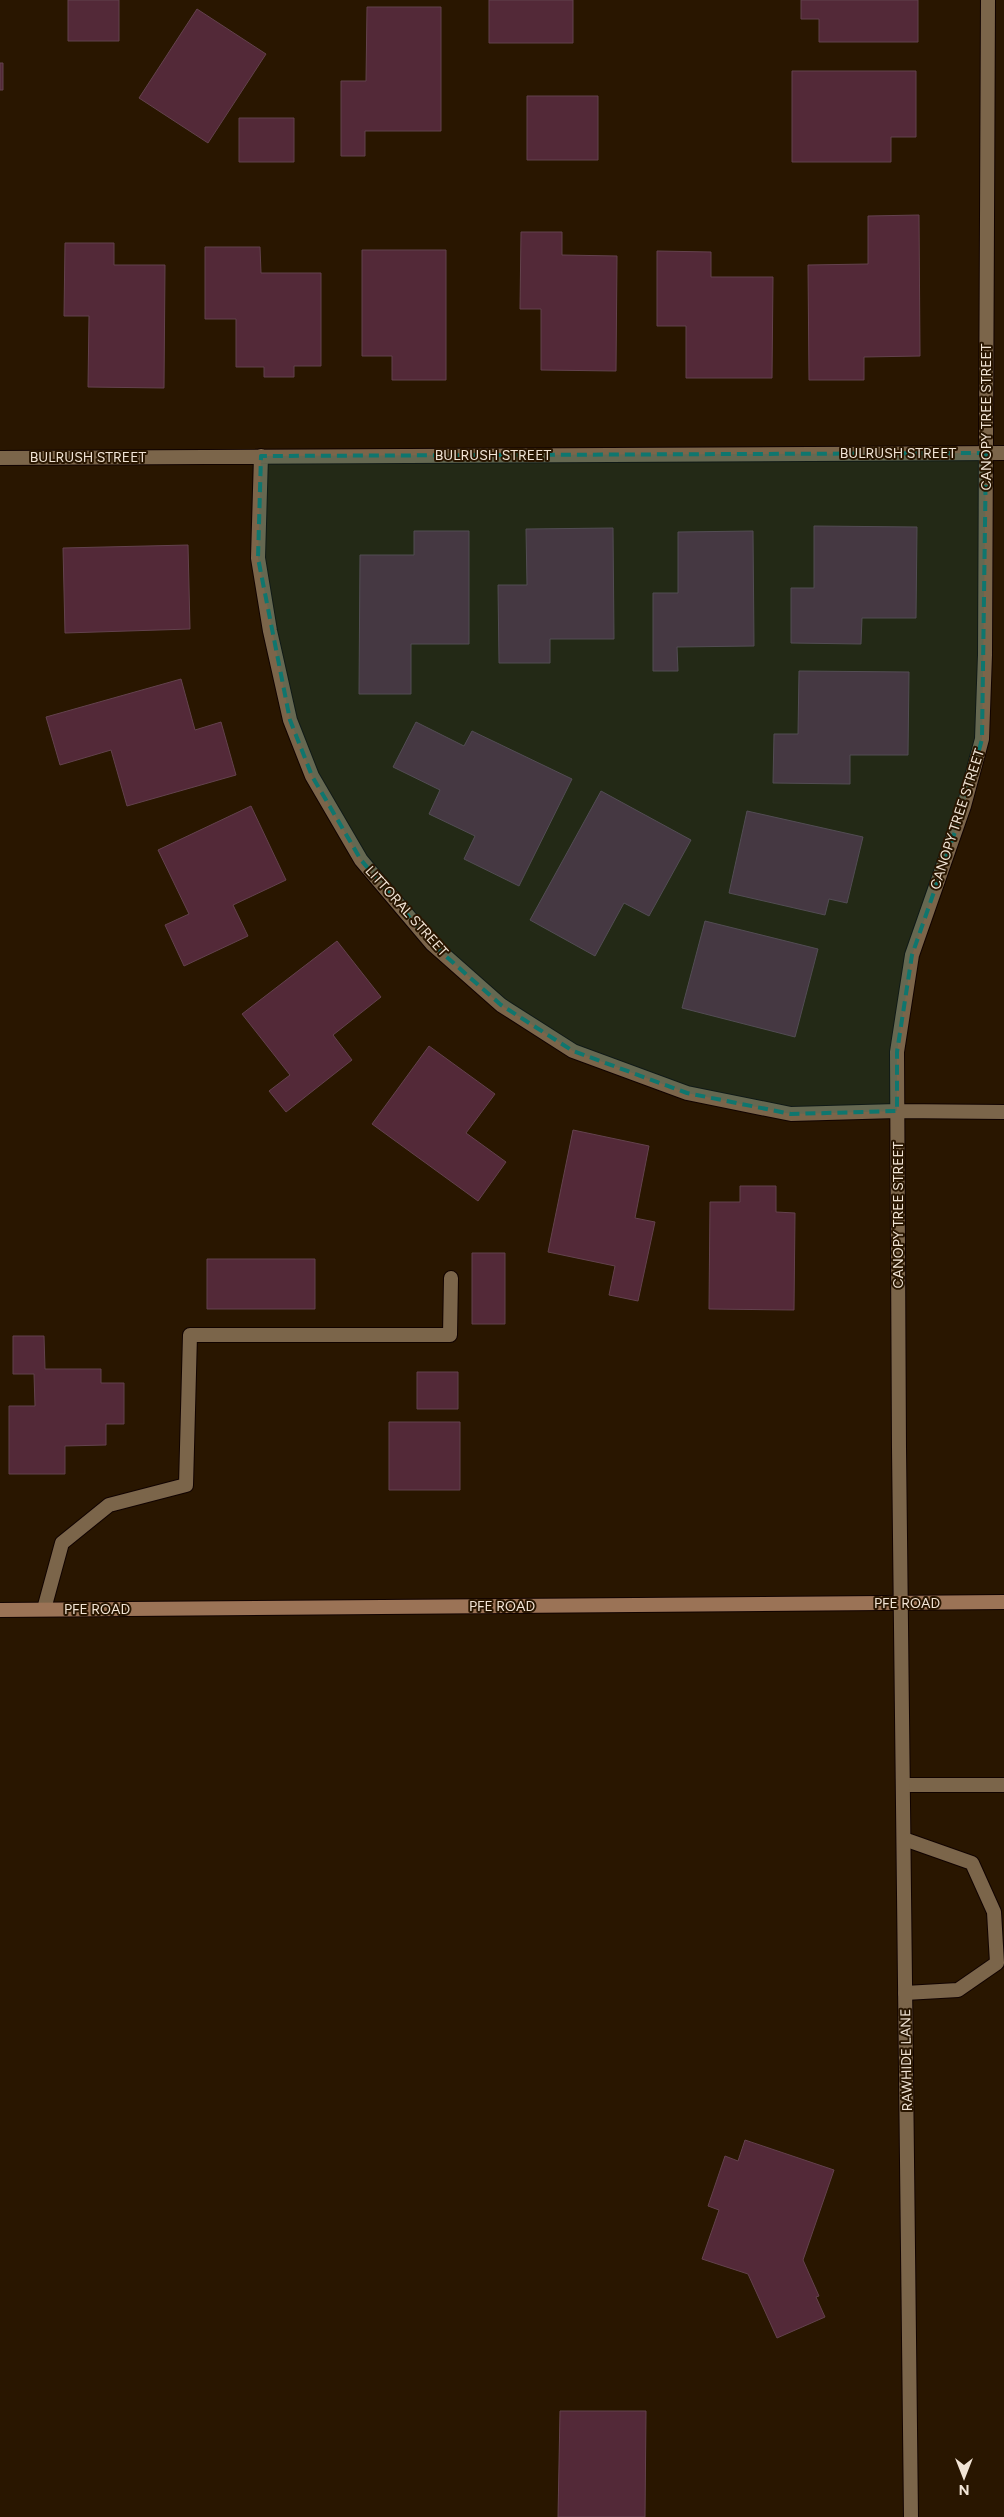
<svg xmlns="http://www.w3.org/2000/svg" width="1004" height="2517" font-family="Figtree,sans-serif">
<rect width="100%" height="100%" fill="#291600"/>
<path fill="#532938" stroke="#63424d" d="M68,0H119V41H68Z
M489,0H573V43H489Z
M801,0H918V42H819V19H801Z
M367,7H441V131H365V156H341V81H366Z
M197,9L266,54L208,143L139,98Z
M0,63H3V90H0Z
M792,71H916V137H891V162H792Z
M527,96H598V160H527Z
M239,118H294V162H239Z
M919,215L920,356L864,357V380H809L808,265L868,264V216Z
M521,232H562V255L617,256L616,371L541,370V309H520Z
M65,243H114V265H165L164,388L88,387L89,316H64Z
M205,247H260L261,273H321V366H294V377H264V367H236V319H205Z
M362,250H446V380H392V356H362Z
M657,251L711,252V277H773L772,378H686V326H657Z
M814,526L917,527L916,618H862L861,644L791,643V588H814Z
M613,528L614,639H550V663H499L498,585H527L526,529Z
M414,531H469V644H411V694H359L360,555H414Z
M753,531L754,646L677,647L678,671H653V593H678V532Z
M188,545L190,629L65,633L63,548Z
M799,671L909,672L908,755H850V784L773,783L774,734H798Z
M181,679L195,730L221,722L236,775L127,806L111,750L60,765L46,717Z
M416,722L464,746L472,731L572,779L519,886L464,859L475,836L429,814L440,790L393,767Z
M601,791L691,840L649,916L624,903L595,956L530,920Z
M251,806L286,880L233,905L248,936L184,966L165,925L189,914L158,850Z
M747,811L863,837L847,903L829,899L825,915L729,893Z
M705,921L818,949L795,1037L682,1008Z
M337,941L381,997L333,1035L352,1060L286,1112L269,1091L290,1075L242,1014Z
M429,1046L495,1094L466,1133L506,1162L478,1201L372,1124Z
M573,1130L649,1146L635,1218L655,1222L638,1301L609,1295L615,1266L548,1252Z
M740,1186H776V1212L795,1213L794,1310L709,1309L710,1202H740Z
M472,1253H505V1324H472Z
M207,1259H315V1309H207Z
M13,1336H44L45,1369H101V1383H124V1424H106V1445L65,1446V1474H9V1406H35L34,1374H13Z
M417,1372H458V1409H417Z
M389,1422H460V1490H389Z
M745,2140L834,2170L803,2260L819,2296L816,2297L825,2317L777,2338L748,2274L702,2259L719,2210L708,2206L725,2156L738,2161Z
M560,2411H646L645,2517H558Z"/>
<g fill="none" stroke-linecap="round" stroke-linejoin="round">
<defs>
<path id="service" d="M44,1609L62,1543L109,1505L186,1485L190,1335H450L451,1278
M903,1785H1004
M904,1839L972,1863L994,1912L997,1963L958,1990L905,1993"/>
<path id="minor" d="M261,456L258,558L270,631L290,720L312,776L361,860L432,944L501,1005L573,1051L687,1093L791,1114L897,1111L1004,1112
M0,458L1004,453
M911,2517L899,1448L897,1052L912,955L964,806L982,739L985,655L988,0"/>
<path id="secondary" d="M0,1610L1004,1602"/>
</defs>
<use href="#service" stroke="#110300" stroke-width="16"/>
<use href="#minor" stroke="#110300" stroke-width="16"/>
<use href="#secondary" stroke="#110300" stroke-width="16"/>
<use href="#service" stroke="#7b654a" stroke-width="14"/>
<use href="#minor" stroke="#7b654a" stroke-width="14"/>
<use href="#secondary" stroke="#9b7356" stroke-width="14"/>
</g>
<path fill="#0f766e" fill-opacity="0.2" stroke="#0f766e" stroke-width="4" stroke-dasharray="10 6" stroke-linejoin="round" d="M986,453L982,739L964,806L912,955L897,1052V1111L791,1114L687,1093L573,1051L501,1005L432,944L361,860L312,776L290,720L258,558L261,456Z"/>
<g text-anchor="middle" stroke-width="4" stroke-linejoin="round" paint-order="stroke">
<g font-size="14" fill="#f2e5d6" stroke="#291600">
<text transform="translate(986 417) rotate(-90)" y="5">CANOPY TREE STREET</text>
<text x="898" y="458">BULRUSH STREET</text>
<text x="493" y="460">BULRUSH STREET</text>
<text x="88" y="462">BULRUSH STREET</text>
<text transform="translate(957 819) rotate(-72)" y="5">CANOPY TREE STREET</text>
<text transform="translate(407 911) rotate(48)" y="5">LITTORAL STREET</text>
<text transform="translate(898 1215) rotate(-90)" y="5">CANOPY TREE STREET</text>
<text x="907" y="1608">PFE ROAD</text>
<text x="502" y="1611">PFE ROAD</text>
<text x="97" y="1614">PFE ROAD</text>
<text transform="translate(906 2060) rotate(-91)" y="5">RAWHIDE LANE</text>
</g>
</g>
<g transform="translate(964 2477) rotate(180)" stroke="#291600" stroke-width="4" paint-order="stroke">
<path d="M0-4L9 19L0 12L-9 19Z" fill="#f2e5d6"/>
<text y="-8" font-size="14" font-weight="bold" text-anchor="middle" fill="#f2e5d6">N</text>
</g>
</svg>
